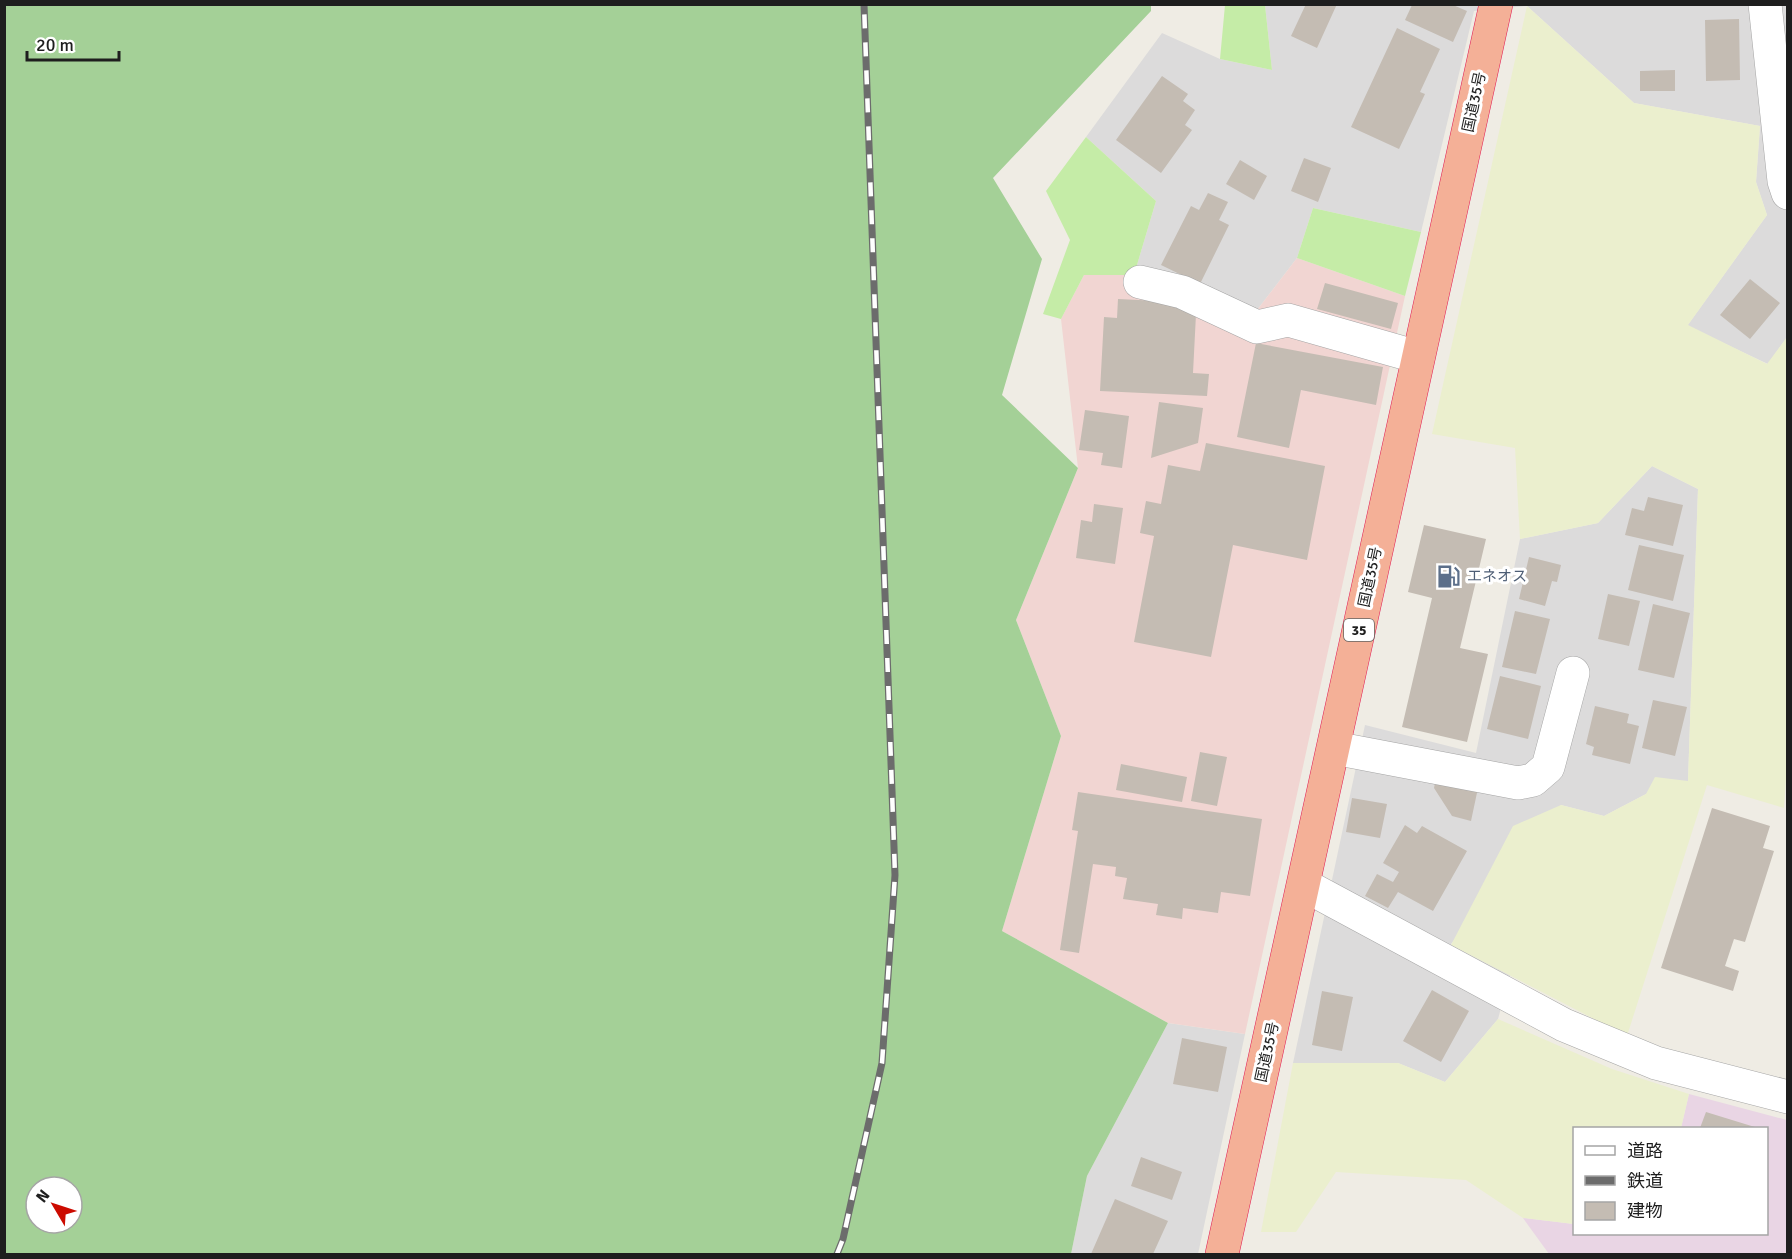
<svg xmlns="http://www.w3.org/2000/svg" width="1792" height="1259" font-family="Signika,'Noto Sans JP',sans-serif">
<rect width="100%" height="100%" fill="#efece4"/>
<path fill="#dcdbdb" d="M1265,5H1787V337L1768,364L1687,326L1767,215L1756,182L1760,126L1634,103L1527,6L1474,11L1421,232L1313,208L1297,258L1254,314L1134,275L1156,201L1086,137L1162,33L1220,59L1272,70Z
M1652,466L1698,489L1688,781L1646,794L1604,816L1561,805L1451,944L1510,975L1498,1019L1445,1082L1398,1063H1293L1365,725L1476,753L1520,539L1598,523Z
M1168,1023L1245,1034L1198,1254H1071L1087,1176Z"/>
<path fill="#f1d5d2" d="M1297,258L1405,296L1245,1034L1168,1023L1002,931L1061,736L1016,620L1078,468L1061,319L1084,275H1134L1254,314Z"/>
<path fill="#e9d5e4" d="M1689,1094L1787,1120V1254H1549L1523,1218L1574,1224V1234H1766V1128H1681Z"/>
<path fill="#ebefce" d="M1527,6L1634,103L1760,126L1756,182L1767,215L1688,325L1767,364L1787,337L1788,751L1784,808L1707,785L1627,1036L1451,945L1513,826L1561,805L1604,816L1646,794L1655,777L1688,781L1698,489L1652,466L1598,523L1520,539L1515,448L1432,434Z
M1498,1019L1612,1069L1689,1094L1681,1128H1574V1224L1523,1218L1466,1180L1336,1172L1296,1232H1261L1293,1063H1398L1445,1082Z"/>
<path fill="#c5eca7" d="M1225,5H1265L1272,70L1220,59Z
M1086,137L1156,201L1134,275H1084L1061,319L1043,314L1070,240L1046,191Z
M1313,208L1421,232L1405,296L1297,258Z"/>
<path fill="#a4d097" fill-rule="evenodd" d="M5,4L1151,5V11L993,178L1042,259L1002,395L1078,468L1016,620L1061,736L1002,931L1168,1023L1087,1176L1071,1254H5ZM36,1187H72V1223H36Z"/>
<path fill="#c4bcb3" d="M1306,4H1337L1317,48L1291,36Z
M1412,5H1453L1467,11L1453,42L1405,20Z
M1739,19L1740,80L1706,81L1705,20Z
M1397,28L1440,49L1420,92L1425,94L1399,149L1351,127Z
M1675,70V91H1640V71Z
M1162,76L1188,94L1183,101L1195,110L1185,125L1192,130L1161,173L1116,140Z
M1304,158L1331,168L1318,202L1291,191Z
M1240,160L1267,176L1254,200L1226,184Z
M1208,193L1228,202L1219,220L1229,225L1200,284L1161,265L1191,206L1199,210Z
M1750,279L1780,303L1750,339L1720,315Z
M1325,283L1398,303L1391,329L1317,309Z
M1118,299L1159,301L1196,314L1193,373L1209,374L1207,396L1100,391L1104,317L1117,318Z
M1256,343L1383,367L1376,405L1301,390L1289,448L1237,437Z
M1159,402L1203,408L1198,443L1151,458Z
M1085,410L1129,416L1122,468L1101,465L1103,453L1079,450Z
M1206,443L1325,466L1307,560L1233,545L1211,657L1134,642L1154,536L1140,533L1146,501L1161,504L1168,465L1200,471Z
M1648,497L1683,505L1673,546L1625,535L1632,508L1644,511Z
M1094,504L1123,508L1115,564L1076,558L1081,520L1092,522Z
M1424,525L1486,539L1460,648L1488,654L1467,742L1402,727L1432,598L1408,592Z
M1639,545L1684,555L1673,601L1628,590Z
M1529,557L1561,565L1557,582L1552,581L1545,606L1519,599Z
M1608,594L1640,601L1629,646L1598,639Z
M1653,604L1690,613L1674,678L1638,670Z
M1515,611L1550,619L1536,674L1502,667Z
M1500,676L1541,686L1528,739L1487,729Z
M1653,700L1687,707L1675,756L1642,748Z
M1595,706L1629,714L1627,723L1639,726L1630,764L1592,755L1594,747L1586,744Z
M1200,752L1227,757L1217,806L1191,801Z
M1121,764L1187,777L1182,802L1116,790Z
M1436,778L1478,788L1471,821L1452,816L1434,788Z
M1078,792L1262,819L1250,896L1221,892L1218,913L1183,908L1182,919L1156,915L1158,904L1123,899L1127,878L1115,876L1116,867L1093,864L1079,953L1060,950L1078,831L1072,830Z
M1352,798L1387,804L1380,838L1346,832Z
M1712,808L1770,826L1763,848L1774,851L1745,942L1734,939L1725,966L1739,971L1733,991L1661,968Z
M1405,825L1417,833L1422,826L1467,851L1433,911L1398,892L1388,908L1365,896L1377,874L1393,882L1399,872L1383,863Z
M1432,990L1469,1011L1441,1062L1403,1041Z
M1322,991L1353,997L1342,1051L1312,1045Z
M1182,1038L1227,1047L1218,1092L1173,1084Z
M1706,1112L1758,1128H1700Z
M1141,1157L1182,1172L1172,1200L1131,1186Z
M1115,1199L1168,1221L1153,1254H1091Z"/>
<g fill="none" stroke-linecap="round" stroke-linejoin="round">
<defs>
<path id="minor" d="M1765,4L1784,181L1788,193
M1140,282L1182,292L1257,327L1288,320L1418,357
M1334,748L1518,783L1533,780L1548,767L1573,673"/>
<path id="tertiary" d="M1304,885L1564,1025L1656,1063L1788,1097"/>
<path id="trunk" d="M1222,1254L1496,4"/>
</defs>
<use href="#minor" stroke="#a5a5a5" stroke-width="34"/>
<use href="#tertiary" stroke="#a5a5a5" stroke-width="34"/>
<use href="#trunk" stroke="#e11d55" stroke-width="34"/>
<use href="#minor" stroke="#fff" stroke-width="33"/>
<use href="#tertiary" stroke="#fff" stroke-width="33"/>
<use href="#trunk" stroke="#f4b097" stroke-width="33"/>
<defs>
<path id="rail" d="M837,1254L843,1239L882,1063L895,875L864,4"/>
</defs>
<use href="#rail" stroke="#6c6c6c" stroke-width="7"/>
<use href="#rail" stroke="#fff" stroke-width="4.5" stroke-dasharray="14" stroke-linecap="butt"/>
</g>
<defs>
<symbol id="fuel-bare" viewBox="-9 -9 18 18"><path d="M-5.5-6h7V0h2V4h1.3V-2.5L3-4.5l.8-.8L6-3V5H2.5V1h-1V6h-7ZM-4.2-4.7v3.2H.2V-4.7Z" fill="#5c6f8a" stroke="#fff" stroke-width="2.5" paint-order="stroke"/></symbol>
</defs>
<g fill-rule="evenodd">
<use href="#fuel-bare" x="1432" y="560" width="33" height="33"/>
</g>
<g text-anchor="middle" stroke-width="6" stroke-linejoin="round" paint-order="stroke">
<rect fill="#fff" stroke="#626262" stroke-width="1.5" x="1344" y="619" width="30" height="22" rx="4.5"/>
<g font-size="14" font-weight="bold" fill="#1e1e1e">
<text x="1359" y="635">35</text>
</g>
<g font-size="15" fill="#1e1e1e" stroke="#fff">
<text transform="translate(1474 102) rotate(-78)" y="5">国道35号</text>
<text transform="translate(1370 577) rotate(-78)" y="5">国道35号</text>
<text transform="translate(1267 1052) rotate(-78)" y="5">国道35号</text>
</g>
<g font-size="15" fill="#4e5e75" stroke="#fff" text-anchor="start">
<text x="1467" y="581">エネオス</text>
</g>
</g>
<rect width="1792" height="1259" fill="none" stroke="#1e1e1e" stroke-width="12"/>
<rect x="1573" y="1127" width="195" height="108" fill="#ffffff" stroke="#a5a5a5" stroke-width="1.5"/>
<rect x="1585" y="1146" width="30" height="9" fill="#ffffff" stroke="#a5a5a5" stroke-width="1.5"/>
<text x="1627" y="1157" font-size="18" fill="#1e1e1e">道路</text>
<rect x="1585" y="1176" width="30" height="9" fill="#6c6c6c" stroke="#a5a5a5" stroke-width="1.5"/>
<text x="1627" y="1187" font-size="18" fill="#1e1e1e">鉄道</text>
<rect x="1585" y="1202" width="30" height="18" fill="#c4bcb3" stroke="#a5a5a5" stroke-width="1.5"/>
<text x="1627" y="1217" font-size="18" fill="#1e1e1e">建物</text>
<g transform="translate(54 1205) rotate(309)"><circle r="28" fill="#ffffff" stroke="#a5a5a5" stroke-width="1.5"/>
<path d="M0-4.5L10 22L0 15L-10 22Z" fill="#cc0b00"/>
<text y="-9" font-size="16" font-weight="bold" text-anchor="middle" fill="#1e1e1e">N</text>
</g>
<path d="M27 51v9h92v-9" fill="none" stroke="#1e1e1e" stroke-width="3"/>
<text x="36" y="51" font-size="18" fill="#1e1e1e" stroke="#ffffff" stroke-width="4.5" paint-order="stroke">20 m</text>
</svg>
